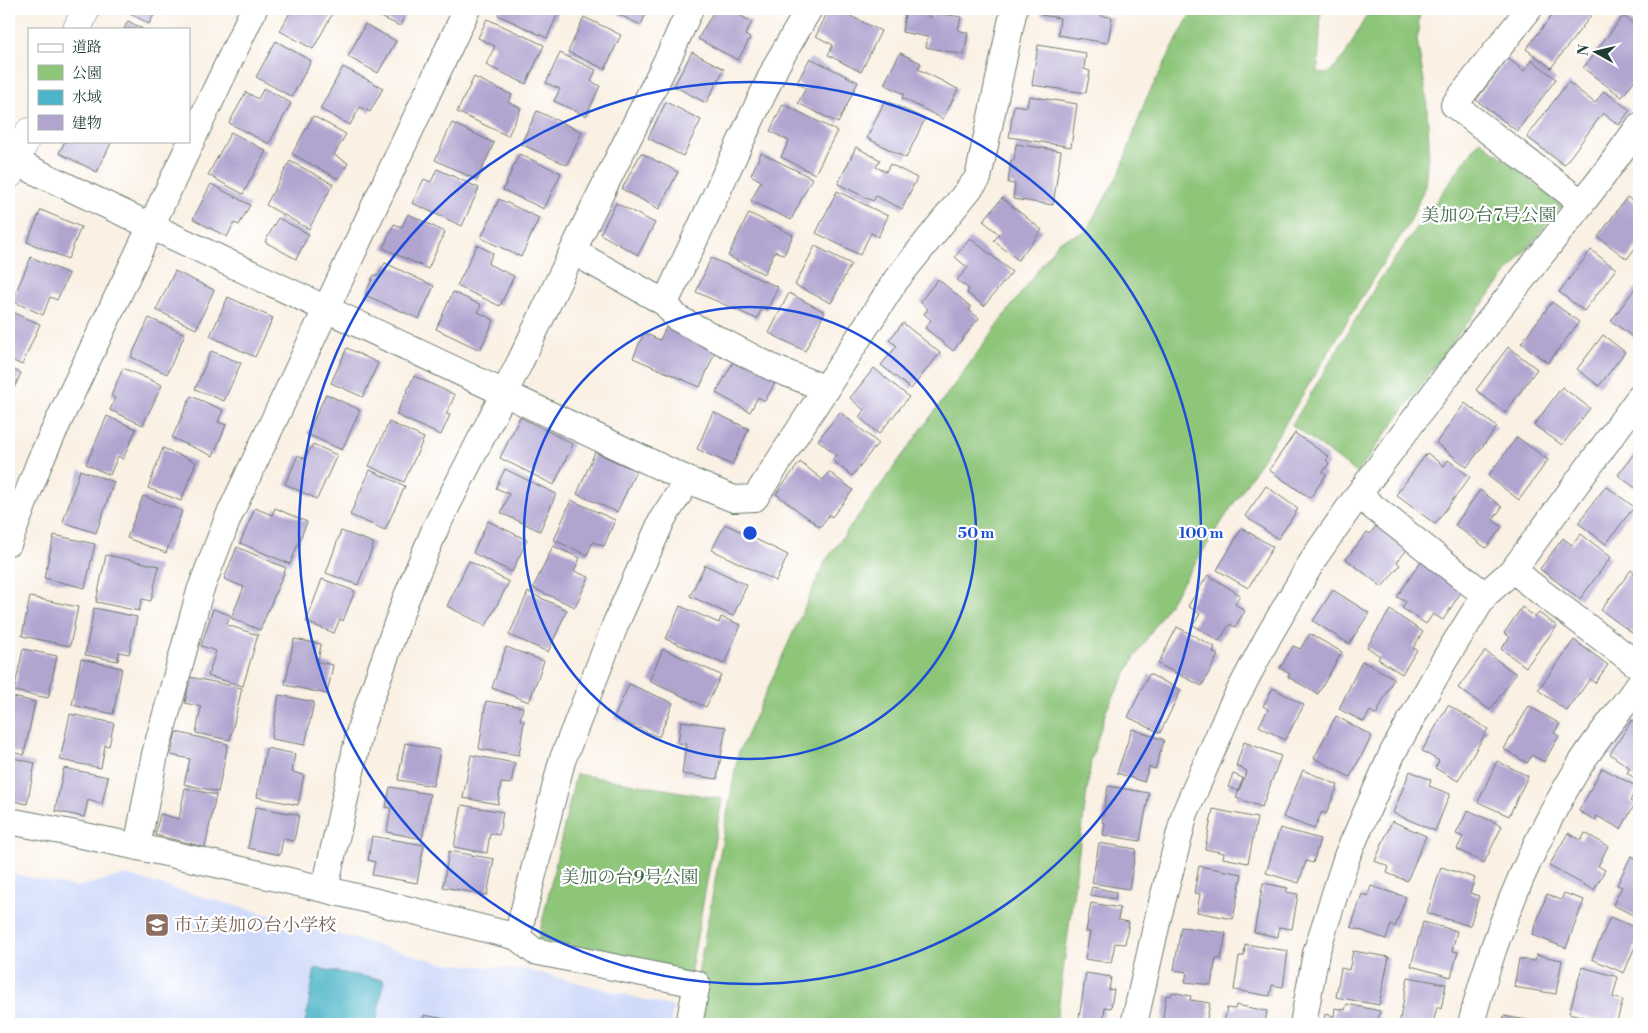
<svg xmlns="http://www.w3.org/2000/svg" width="1648" height="1033" font-family="'Libre Bodoni','Noto Serif JP',serif">
<rect width="100%" height="100%" fill="#fff"/>
<filter id="ink" filterUnits="userSpaceOnUse"><feTurbulence type="fractalNoise" baseFrequency=".02" numOctaves="2"/><feDisplacementMap in="SourceGraphic" scale="10" xChannelSelector="R" yChannelSelector="G"/><feConvolveMatrix kernelMatrix="1 2 1 2 8 2 1 2 1" color-interpolation-filters="sRGB"/></filter>
<filter id="wash" filterUnits="userSpaceOnUse"><feTurbulence type="fractalNoise" baseFrequency=".0096" numOctaves="4" result="noise"/><feDisplacementMap in="SourceGraphic" scale="20" xChannelSelector="R" yChannelSelector="G"/><feGaussianBlur stdDeviation="1.12" result="paint"/><feColorMatrix in="noise" values="0 0 0 0 0 0 0 0 0 0 0 0 0 0 0 0 0 1.4 0 .05"/><feComposite in="paint" operator="in"/></filter>
<g filter="url(#wash)">
<rect width="100%" height="100%" fill="#faf0e3"/>
<path fill="#cfdafa" d="M9,873L75,887L125,875L442,963L528,970L673,1007L670,1024H9Z"/>
<path fill="#8dc579" stroke="#568156" d="M1193,9H1321L1318,73L1328,74L1345,55L1370,9H1420L1417,40L1426,93L1429,143L1425,186L1410,222L1379,269L1283,427L1135,657L1106,711L1091,761L1056,1024H689L738,754L826,560L1059,241L1085,232L1120,172L1146,99Z
M1480,140L1562,205L1460,332L1357,473L1292,425L1380,279Z
M576,774L722,799L690,975L538,940Z"/>
<path fill="#4cb5c9" stroke="#36797e" d="M315,968L384,980L376,1024H305Z"/>
<g id="blocks">
<path fill="#b1a5d0" d="M126,9H171L168,14L157,9L149,24L125,10Z
M292,9H335L313,49L280,31Z
M369,9H408L400,26L368,11Z
M501,9H560L547,38L498,15Z
M607,9H640L639,10L646,14L641,25Z
M715,9H728L752,22L745,35L750,38L738,60L698,39Z
M829,9H836L881,31L861,72L828,55L833,45L816,36Z
M906,9L929,12L928,17H932V12L961,17L958,30L968,33L964,55L926,47L928,37L902,32Z
M1042,9H1102L1101,16L1112,17L1108,43L1058,35L1060,18L1041,15Z
M1557,9H1596L1551,68L1526,49Z
M1623,16L1639,28V74L1622,97L1583,68Z
M584,17L621,35L605,69L568,52Z
M487,19L544,45L526,84L486,65L495,46L478,38Z
M128,21L143,29H124Z
M365,24L396,41L378,73L348,57Z
M276,41L311,61L292,97L256,77Z
M1038,45L1086,53L1084,69L1090,71L1086,93L1032,85Z
M692,52L724,69L706,103L674,86Z
M560,53L596,70L591,81L600,86L586,116L554,101L560,89L546,83Z
M900,53L921,63L918,69L958,89L943,119L902,98L904,94L884,84Z
M810,58L858,82L838,123L798,103L806,88L797,83Z
M1508,58L1524,71L1532,60L1556,79L1517,131L1476,100Z
M343,67L383,88L370,112L360,107L350,125L320,109Z
M474,77L512,95L508,102L521,108L508,136L457,112Z
M1568,82L1595,103L1604,91L1630,110L1619,125L1603,113L1564,165L1527,137Z
M264,88L291,103L269,144L229,123L246,92L258,99Z
M1029,96L1077,104L1071,147L1009,137L1014,105L1027,107Z
M885,100L925,119L906,158L867,138Z
M666,102L701,120L683,156L648,138Z
M783,104L837,131L815,174L781,157L789,141L770,131Z
M537,111L582,132L567,165L521,144Z
M313,116L346,134L334,155L348,163L339,179L292,154Z
M452,123L494,143L477,180L435,160Z
M231,132L266,151L243,194L208,175Z
M65,141H112L97,172L59,153Z
M1016,144L1061,151L1053,205L1013,199L1015,184L1008,183L1011,160L1014,161Z
M856,147L880,160L876,167L886,172L890,164L917,178L902,209L876,196L873,201L838,184Z
M641,153L678,172L659,209L622,189Z
M761,153L812,178L791,220L751,201L761,181L751,175Z
M519,154L561,173L544,209L503,190Z
M290,161L333,184L309,229L266,205Z
M437,169L479,188L462,226L412,203L424,179L431,182Z
M211,184L250,205L239,225L234,223L227,237L193,219Z
M837,191L888,216L878,237L871,233L860,255L816,233Z
M1627,197L1639,206V243L1627,259L1598,237Z
M1002,198L1042,230L1018,260L994,241L999,234L983,221Z
M499,199L539,218L521,257L481,238Z
M616,203L655,223L638,255L600,234Z
M41,210L81,227L68,259L27,242Z
M749,213L793,235L784,255L775,251L764,274L728,256Z
M408,214L445,232L428,269L383,248L394,224L402,227Z
M278,218L309,234L296,259L265,242Z
M970,238L1012,272L984,306L967,293L969,289L957,280L968,268L955,257Z
M477,245L493,253L488,264L514,276L500,306L457,286Z
M815,246L851,264L831,303L795,285Z
M1591,250L1616,269L1584,311L1559,292Z
M31,257L69,274L57,300L50,297L43,315L12,301Z
M711,258L778,287L767,310L762,308L757,319L696,292Z
M385,263L434,286L419,319L365,295L374,275L378,276Z
M175,271L214,290L196,329L156,310Z
M938,279L971,307L969,310L979,318L953,351L925,328L931,320L924,314L928,309L920,302Z
M1639,283V334L1636,339L1611,321Z
M453,292L481,305L478,312L494,320L480,350L436,329Z
M789,293L825,312L805,351L769,333Z
M228,297L273,318L255,357L210,336Z
M1552,302L1579,322L1548,363L1521,343Z
M9,311L40,324L22,365L9,359Z
M149,318L185,334L167,374L131,357Z
M903,323L940,353L911,389L881,365L897,346L889,340Z
M667,325L717,348L700,387L633,358L644,333L660,340Z
M1603,335L1625,352L1599,386L1577,369Z
M1508,347L1537,369L1505,413L1476,390Z
M347,348L378,363L363,397L331,383Z
M211,351L241,363L224,401L195,389Z
M737,355L778,377L765,401L758,397L750,412L716,393Z
M9,368L21,373L11,395L9,393Z
M123,368L162,385L143,425L110,410L115,398L111,396Z
M874,368L909,397L879,434L859,417L864,410L850,398Z
M414,376L455,395L446,414L450,415L441,435L396,415Z
M1562,387L1590,408L1562,445L1534,425Z
M326,394L360,410L342,450L307,434Z
M191,396L223,410L218,422L226,425L213,456L172,438Z
M1465,403L1497,427L1467,467L1436,443Z
M713,412L749,429L732,465L697,449Z
M840,412L878,443L852,476L832,460L836,455L818,440Z
M107,416L136,429L123,459L118,456L110,475L86,464Z
M520,417L573,444L554,485L500,458Z
M389,422L424,438L404,482L369,466Z
M1295,433L1329,457L1326,460L1329,463L1323,472L1326,475L1310,498L1269,470Z
M1517,437L1548,460L1519,500L1488,476Z
M313,444L337,455L317,499L285,484L298,455L305,459Z
M163,448L196,462L181,501L148,488Z
M1638,448L1639,449V491L1618,475Z
M595,452L636,471L617,512L577,494Z
M1427,453L1444,466L1448,460L1470,477L1435,524L1396,495Z
M800,462L823,480L829,472L853,490L832,517L829,515L820,527L776,494Z
M505,469L556,494L540,531L501,513L509,494L496,488Z
M80,470L114,482L96,533L63,522Z
M370,470L405,486L385,530L350,515Z
M1266,486L1298,509L1278,539L1245,516Z
M1606,486L1634,507L1606,544L1578,523Z
M1480,490L1502,507L1493,520L1502,527L1486,548L1455,525Z
M143,496L182,511L166,553L127,538Z
M571,500L615,520L604,546L593,542L587,555L554,540Z
M255,508L272,515L275,508L307,522L290,564L240,543Z
M488,521L527,540L512,572L473,553Z
M1379,522L1410,546L1397,562L1400,565L1382,587L1346,559L1367,532L1370,534Z
M725,524L788,555L776,581L712,550Z
M1242,528L1273,547L1248,588L1217,570Z
M341,531L374,543L358,585L326,573Z
M1581,534L1611,557L1580,599L1540,569L1563,538L1572,545Z
M54,535L95,544L85,588L44,578Z
M553,546L580,558L574,571L589,577L575,607L533,588Z
M237,547L286,568L260,630L231,618L244,587L224,579Z
M106,555L159,566L151,601L142,599L139,611L96,602Z
M469,561L509,582L486,626L447,606Z
M1421,561L1463,589L1443,620L1433,614L1426,624L1402,608L1406,602L1397,597Z
M705,565L747,585L733,616L690,596Z
M1631,570L1639,577V629L1635,635L1601,610Z
M1208,575L1240,595L1235,604L1245,611L1235,627L1230,624L1219,641L1193,625L1200,614L1188,606Z
M322,579L355,591L343,621L340,619L334,633L306,622Z
M1333,590L1369,613L1349,644L1313,621Z
M528,592L567,610L548,652L509,635Z
M30,597L78,607L70,646L22,636Z
M680,606L719,623L721,617L741,625L724,664L666,639Z
M1522,607L1535,617L1539,613L1557,626L1526,667L1501,649L1510,637L1504,633Z
M94,608L137,617L129,654L119,652L118,661L85,655Z
M213,609L230,615L227,625L258,635L243,686L208,676L216,651L201,646Z
M1390,610L1423,632L1413,648L1417,650L1402,674L1378,659L1380,656L1367,647Z
M1177,627L1215,647L1213,652L1218,655L1202,686L1158,664Z
M1310,634L1342,652L1318,694L1288,677L1290,674L1280,668L1293,646L1300,649Z
M294,639L321,644L318,662L333,665L327,694L285,685Z
M1574,640L1608,665L1595,683L1590,679L1567,711L1538,690Z
M506,647L544,661L529,702L492,688Z
M23,649L57,656L48,698L14,691Z
M663,649L721,675L706,707L649,681Z
M1485,651L1516,674L1490,710L1458,688Z
M81,659L122,668L113,714L72,705Z
M1362,661L1394,678L1376,715L1370,711L1364,722L1339,709Z
M1149,674L1181,690L1160,733L1128,717Z
M190,677L242,688L230,740L196,733L201,707L185,703Z
M629,684L673,703L659,737L614,718Z
M1273,688L1304,705L1285,740L1259,726L1268,709L1263,706Z
M279,695L314,702L305,745L271,739Z
M9,696L35,702L24,755L9,751Z
M486,701L523,707L520,720L524,721L519,755L479,749Z
M1448,705L1488,729L1458,781L1435,768L1439,761L1422,751Z
M1529,706L1560,724L1554,733L1559,736L1544,762L1532,755L1527,763L1504,749Z
M70,714L114,723L109,746L105,745L101,768L60,760Z
M1336,716L1372,736L1350,777L1314,758Z
M1632,720L1639,724V781L1627,773L1630,768L1610,754Z
M681,721L726,727L717,779L682,774L686,744L678,743Z
M1132,729L1164,740L1155,769L1149,767L1144,782L1117,773Z
M176,732L228,744L218,792L184,784L190,759L171,755Z
M1244,742L1281,756L1262,807L1236,798L1247,771L1236,766Z
M405,743L440,750L433,786L398,780Z
M266,748L295,754L292,772L304,775L298,805L257,797Z
M471,755L515,763L511,784L501,783L498,804L463,798Z
M9,757L35,763L27,804L9,800Z
M1497,761L1528,776L1509,816L1478,802Z
M64,768L108,777L102,804L88,800L84,817L55,811Z
M1602,768L1637,787L1630,801L1635,804L1621,829L1597,816L1595,820L1579,811Z
M1303,770L1338,785L1326,814L1322,812L1314,829L1283,817Z
M1410,771L1431,780L1429,786L1450,794L1435,831L1393,813Z
M1233,774L1243,778L1238,791L1228,787Z
M1108,786L1149,793L1140,841L1103,835L1105,823L1102,822Z
M390,787L430,794L422,839L387,832L391,808L386,807Z
M185,788L216,795L205,847L155,835L160,814L179,819Z
M462,805L503,812L499,835L490,833L487,853L454,847Z
M256,807L299,815L294,841L283,839L280,855L248,848Z
M1213,809L1257,818L1248,863L1223,858L1224,853L1205,849Z
M1468,810L1502,826L1484,863L1457,849L1463,837L1456,834Z
M1392,821L1426,836L1407,881L1387,873L1389,867L1375,861Z
M1280,828L1320,839L1313,863L1306,861L1299,883L1266,873Z
M1568,833L1581,840L1585,833L1608,846L1598,866L1605,870L1594,890L1549,866Z
M372,836L424,845L417,883L372,875L375,862L368,860Z
M1099,843L1136,849L1129,889L1092,883Z
M449,851L494,859L487,895L443,887Z
M1631,856L1639,859V918L1613,905L1622,887L1617,885Z
M1199,866L1242,874L1233,919L1197,912L1200,894L1194,893Z
M1441,867L1475,878L1470,893L1479,896L1470,926L1427,913Z
M1263,883L1288,888L1286,892L1298,894L1292,929L1279,927L1278,937L1254,932Z
M1371,886L1406,897L1395,927L1391,925L1386,939L1351,927L1362,894L1368,896Z
M1092,887L1116,892L1115,899L1090,895Z
M1564,893L1584,900L1566,948L1532,935L1547,894L1561,900Z
M1091,903L1120,908L1118,920L1129,922L1125,944L1115,943L1111,963L1085,959L1090,932H1086Z
M1610,917L1639,929V937L1624,973L1592,959Z
M1423,922L1457,931L1452,951L1458,952L1451,977L1411,966Z
M1181,927L1226,933L1221,959L1216,958L1211,985L1185,982L1187,972L1174,970Z
M1245,944L1288,951L1283,987L1272,985L1270,996L1234,990L1239,956H1244Z
M1353,951L1389,957L1379,1005L1336,997L1341,968L1349,970Z
M1536,955L1562,960L1556,994L1514,987L1519,959L1535,961Z
M1582,967L1618,977L1613,997L1623,1000L1616,1024H1611L1569,1013Z
M1086,973L1111,977L1109,990L1114,989L1111,1008L1105,1007L1103,1024H1078Z
M1408,977L1446,984L1441,1009L1437,1007L1433,1024H1399Z
M1172,992L1191,996L1190,1000L1210,1003L1206,1024H1162L1166,995L1171,996Z
M1347,1004L1380,1011L1377,1024H1324L1325,1014L1334,1016L1335,1008L1345,1010Z
M1236,1005L1267,1011L1265,1024H1224L1227,1008L1235,1009Z
M424,1015L467,1023L466,1024H423Z
M1504,1016L1542,1023V1024H1502Z"/>
</g>
</g>
<g filter="url(#ink)">
<use href="#blocks" fill-opacity="0" stroke="#6c7c71" stroke-width="1"/>
<g fill="none" stroke-linecap="round" stroke-linejoin="round">
<defs>
<path id="street" d="M1529,9L1454,105L1582,203
M9,159L688,480L734,499L755,498L896,280L978,178L1014,9
M574,252L665,303L777,64L809,9
M665,303L677,318L773,368L827,389
M1639,398L1514,569L1529,583L1639,666
M1358,495L1485,595
M9,542L40,461L75,386L254,9
M9,821C180,853 349,894 517,937L534,951L697,984L689,1024
M137,847L155,754L200,591L228,518L467,9
M325,888L361,726L405,601L436,527L520,362L590,215L670,54L690,9
M517,937L562,761L616,623L663,518L688,480
M1134,1024L1158,918L1185,813L1231,707L1268,637L1316,555L1358,495L1461,357L1600,180L1639,126
M1303,1024L1316,953L1347,856L1393,752L1445,659L1485,595L1514,569
M1471,1024C1494,934 1530,847 1578,768C1595,740 1620,711 1639,684"/>
<path id="secondary" d="M77,29L86,9
M9,175L29,132"/>
</defs>
<use href="#street" stroke="#6c7c71" stroke-width="28"/>
<use href="#secondary" stroke="#6c7c71" stroke-width="29"/>
<use href="#street" stroke="#fff" stroke-width="26"/>
<use href="#secondary" stroke="#fff" stroke-width="28"/>
</g>
</g>
<g fill="none" stroke="#1d4ed8" stroke-width="2.5">
<circle cx="750" cy="533" r="226"/>
<circle cx="750" cy="533" r="451"/>
</g>
<defs>
<symbol id="school-square" viewBox="-11 -11 22 22"><rect x="-9" y="-9" width="18" height="18" rx="4" fill="#8d6e63" stroke="#fff"/><path d="M0-5L7-2L0 1L-7-2ZM-4 1L0 2.5L4 1V4Q0 6-4 4Z" fill="#fff"/></symbol>
</defs>
<g fill-rule="evenodd">
<use href="#school-square" x="143" y="911" width="28" height="28"/>
</g>
<g text-anchor="middle" stroke-width="4.5" stroke-linejoin="round" paint-order="stroke">
<g font-size="18" fill="#406649" stroke="#fff">
<text x="1489" y="221">美加の台7号公園</text>
<text x="630" y="883">美加の台9号公園</text>
</g>
<g font-size="18" fill="#785e54" stroke="#fff" text-anchor="start">
<text x="174" y="931">市立美加の台小学校</text>
</g>
</g>
<circle cx="750" cy="533" r="8" fill="#1d4ed8" stroke="#fff" stroke-width="2.5"/>
<g font-size="15" text-anchor="middle" font-weight="bold" fill="#1d4ed8" stroke="#fff" stroke-width="4.5" stroke-linejoin="round" paint-order="stroke">
<text x="976" y="538">50 m</text>
<text x="1201" y="538">100 m</text>
</g>
<rect width="1648" height="1033" fill="none" stroke="#fff" stroke-width="30"/>
<rect x="28" y="28" width="162" height="115" fill="#ffffff" stroke="#a5b1ae"/>
<rect x="38" y="44" width="25" height="8" fill="#ffffff" stroke="#a5b1ae"/>
<text x="72" y="52" font-size="15" fill="#1f3d34">道路</text>
<rect x="38" y="65" width="25" height="15" fill="#8dc579" stroke="#a5b1ae"/>
<text x="72" y="78" font-size="15" fill="#1f3d34">公園</text>
<rect x="38" y="90" width="25" height="15" fill="#4cb5c9" stroke="#a5b1ae"/>
<text x="72" y="102" font-size="15" fill="#1f3d34">水域</text>
<rect x="38" y="115" width="25" height="15" fill="#b1a5d0" stroke="#a5b1ae"/>
<text x="72" y="128" font-size="15" fill="#1f3d34">建物</text>
<g transform="translate(1596 52) rotate(278)" stroke="#ffffff" stroke-width="4" paint-order="stroke">
<path d="M0-4L9 19L0 12L-9 19Z" fill="#1f3d34"/>
<text y="-8" font-size="14" font-weight="bold" text-anchor="middle" fill="#1f3d34">N</text>
</g>
</svg>
